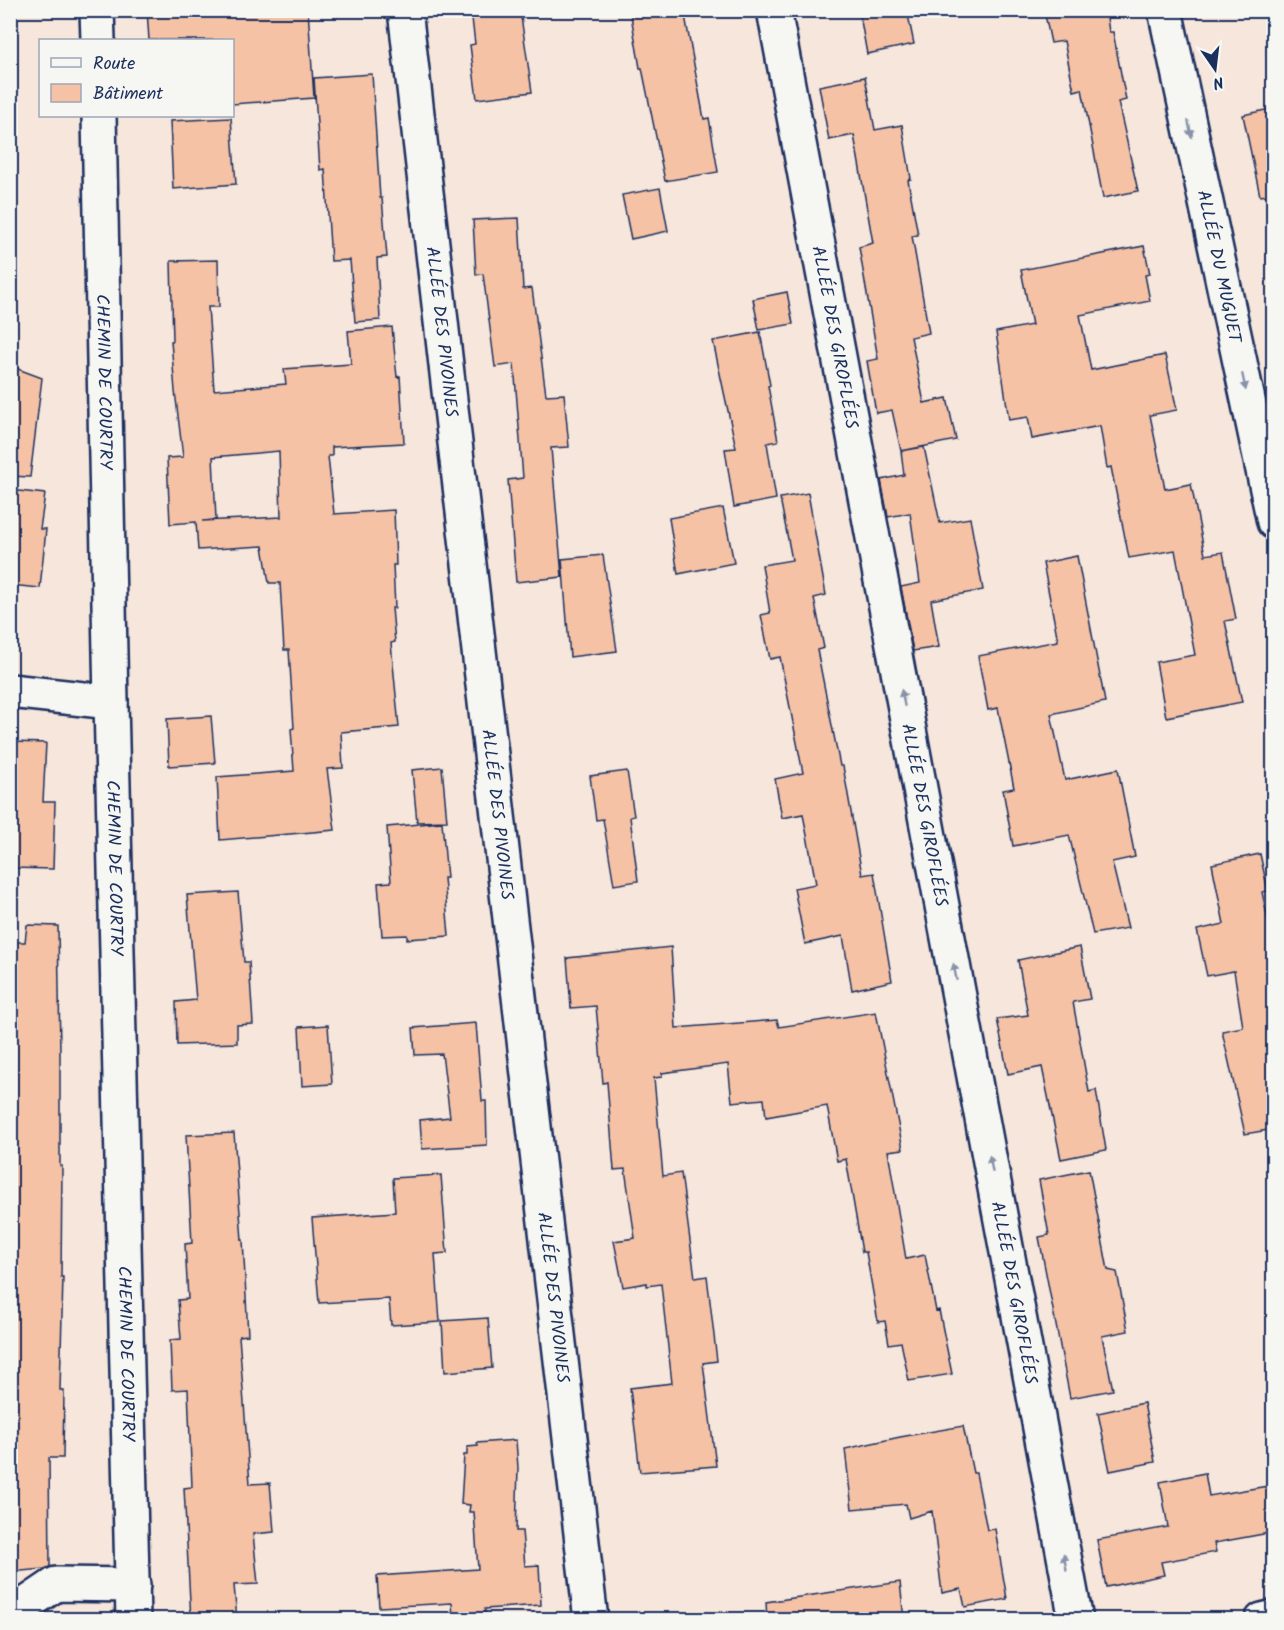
<svg xmlns="http://www.w3.org/2000/svg" width="1284" height="1630" font-family="Kalam,sans-serif">
<rect width="100%" height="100%" fill="#f6e6db"/>
<filter id="ink" filterUnits="userSpaceOnUse"><feTurbulence type="fractalNoise" baseFrequency=".0167" numOctaves="2"/><feDisplacementMap in="SourceGraphic" scale="12" xChannelSelector="R" yChannelSelector="G"/><feConvolveMatrix kernelMatrix="1 2 1 2 8 2 1 2 1" color-interpolation-filters="sRGB"/></filter>
<g filter="url(#ink)">
<path fill="#f5c2a5" stroke="#1b2f5e" stroke-width="1.5" fill-rule="evenodd" d="M147,10H308L314,98L232,104V40H149Z
M471,10H520L532,92L477,99L470,45L475,44Z
M630,10H684L704,119L709,118L718,172L665,181L642,68H640Z
M859,10H907L914,44L867,54Z
M1044,10H1106L1109,32H1113L1126,100L1118,102L1138,191L1103,198L1082,89L1074,91L1064,41L1051,43Z
M372,74L380,198H382L387,257L377,258L380,320L355,322L350,260L331,261L325,169L320,170L314,78Z
M865,77L875,130L902,125L911,179L908,180L918,235L912,236L929,333L911,337L924,403L947,398L956,440L901,451L892,410L876,413L867,361L878,359L859,247L873,243L854,135L829,140L819,86Z
M1274,108V194L1260,196L1243,115Z
M231,118L236,184L173,189L170,121Z
M660,188L668,231L631,239L622,195Z
M519,218L523,289L532,288L546,395L564,394L569,447L551,448L562,577L516,582L508,480L523,478L514,364L495,367L483,274L476,275L473,220Z
M1144,246L1150,274L1145,275L1150,301L1080,315L1091,370L1165,355L1177,410L1150,415L1165,489L1191,484L1205,555L1223,552L1236,619L1225,621L1242,702L1166,717L1156,662L1195,655L1175,550L1129,558L1111,467L1107,468L1100,426L1032,439L1028,417L1009,420L996,332L1032,325L1021,270Z
M218,260L219,307H208L214,390L286,384L284,369L351,364L348,331L392,327L397,377L400,376L404,443L332,447V456H328L334,514L394,510L396,565H393L395,608H392L395,642L391,643L399,727L341,732L343,768L327,769L335,830L220,840L217,777L294,771L291,729L294,728L289,650H284L280,583H269L263,546L198,550L196,522L170,524L167,458L183,457L175,391L171,341H173L171,261ZM279,451L281,517L202,521L216,520L213,457Z
M787,292L793,324L759,330L753,299Z
M760,332L770,385L768,386L778,441L767,443L776,499L734,507L725,449L736,448L713,341Z
M10,366L42,378L30,477L10,476Z
M924,447L940,523L970,518L983,590L931,600L939,647L913,651L901,587L920,583L910,513L888,517L881,480L904,475L901,451Z
M10,490L45,494L40,529H46L40,588L10,585Z
M808,493L826,595L814,598L824,648L817,650L840,766H843L862,875L874,873L892,981L852,990L843,936L805,944L794,888L816,884L803,814L782,818L775,779L803,773L780,657L770,659L761,615L770,613L762,565L792,560L780,498Z
M723,508L734,563L678,574L669,518Z
M603,555L617,651L570,657L562,559Z
M1077,556L1105,702L1051,714L1065,780L1118,769L1135,857L1112,862L1128,928L1093,934L1069,835L1013,846L1003,790L1014,788L998,708L988,710L978,656L1058,641L1043,563Z
M211,716L215,763L169,766L167,719Z
M10,742L46,743L43,802H55L53,869L11,868Z
M442,767L447,821L417,822L412,770Z
M627,771L634,816L630,817L638,881L614,885L603,819L596,820L590,776Z
M442,822L447,878H444L449,936L407,939V935L382,936L378,883L391,882L387,827Z
M1260,854L1268,891L1262,892L1274,948V1129L1245,1134L1222,1031L1243,1027L1234,971L1207,976L1197,930L1224,924L1212,864Z
M238,892L244,962H249L253,1024L237,1025V1043L177,1045L176,1002L196,1000L187,895Z
M27,925L58,926L60,1051V1166H62L61,1277H63L60,1390H64L63,1458H49L50,1567L44,1569L10,1572V942H25Z
M671,947L676,1028L777,1020L779,1027L876,1012L903,1149L888,1151L906,1259L925,1255L936,1311L939,1310L952,1374L909,1381L901,1342L889,1344L885,1321L878,1322L866,1252H862L846,1159L837,1161L827,1106L766,1117L764,1099L732,1102L728,1064L662,1073V1077L654,1078L663,1176L681,1173L695,1278L707,1276L717,1361L703,1363L716,1466L640,1472L630,1388L672,1383L661,1284L647,1286V1283L623,1287L614,1241L635,1238L625,1169L614,1170L607,1082L603,1083L596,1006L571,1008L567,958Z
M1080,947L1090,999L1073,1002L1089,1092L1096,1090L1106,1150L1061,1159L1042,1067L1008,1074L997,1019L1028,1015L1018,960Z
M476,1023L482,1101H486L487,1145L422,1149L420,1120L450,1117L442,1054L415,1055L413,1028Z
M328,1025L332,1084L302,1086L299,1027Z
M234,1133L242,1240H243L248,1335L239,1336L250,1484L270,1483L274,1532L253,1534L258,1584L234,1585L237,1620H191L184,1488L192,1487L188,1389L172,1390L170,1340L181,1339L178,1300L188,1299L185,1244L192,1243L186,1135Z
M1089,1170L1108,1270L1117,1272L1128,1331L1102,1336L1113,1390L1070,1398L1039,1237L1049,1235L1039,1180Z
M441,1175L447,1253L435,1254L440,1322L391,1325L389,1299L319,1303L312,1218L395,1212L393,1178Z
M488,1318L492,1368L445,1372L442,1321Z
M1144,1403L1155,1462L1110,1471L1098,1413Z
M963,1426L973,1473H976L987,1530L995,1529L1007,1599L965,1607L961,1589L942,1593L932,1511L909,1518L906,1504L852,1509L845,1449L900,1437Z
M516,1440L518,1468L516,1531H522L525,1566L539,1565L541,1605L485,1609V1614L453,1617L452,1603L379,1607L377,1576L478,1569L474,1512H469L470,1505L461,1504L464,1455H467V1447L478,1446L477,1443Z
M1205,1473L1209,1496L1274,1485V1532L1214,1543L1216,1552L1161,1562L1164,1575L1106,1587L1097,1540L1168,1527L1160,1482Z
M900,1582L904,1620H767L766,1602Z"/>
<g fill="none" stroke-linecap="round" stroke-linejoin="round">
<defs>
<g id="minor">
<path d="M97,10L98,40"/>
<path id="s1" d="M405,10L591,1620"/>
<path id="s2" d="M774,10L1076,1620"/>
<path id="s3" d="M1165,10L1274,522"/>
<path id="s4" d="M99,116L111,702L133,1620"/>
<path d="M10,691L111,702"/>
<path d="M15,1620L25,1605L56,1584L133,1585"/>
</g>
<path id="tertiary" d="M1262,1620L1274,1617"/>
</defs>
<use href="#minor" stroke="#1b2f5e" stroke-width="38"/>
<use href="#tertiary" stroke="#1b2f5e" stroke-width="38"/>
<use href="#minor" stroke="#f6f6f2" stroke-width="33"/>
<use href="#tertiary" stroke="#f6f6f2" stroke-width="33"/>
</g>
<defs><path id="oneway-solid" d="M-6-.8H1V-3.2L6.5 0L1 3.2V.8H-6Z" transform="scale(1.5)"/></defs>
<g fill="#8892a8">
<use href="#oneway-solid" transform="translate(1190 129) rotate(78)"/>
<use href="#oneway-solid" transform="translate(1244 382) rotate(78)"/>
<use href="#oneway-solid" transform="translate(903 698) rotate(-101)"/>
<use href="#oneway-solid" transform="translate(955 972) rotate(-101)"/>
<use href="#oneway-solid" transform="translate(991 1164) rotate(-101)"/>
<use href="#oneway-solid" transform="translate(1065 1562) rotate(-101)"/>
</g>
</g>
<g text-anchor="middle" stroke-width="4.5" stroke-linejoin="round" paint-order="stroke">
<g font-size="18" fill="#1b2f5e" stroke="#f6f6f2">
<text dy="6" stroke="none"><textPath href="#s3" startOffset="262">ALLÉE DU MUGUET</textPath></text>
<text dy="6" stroke="none"><textPath href="#s1" startOffset="324">ALLÉE DES PIVOINES</textPath></text>
<text dy="6" stroke="none"><textPath href="#s2" startOffset="333">ALLÉE DES GIROFLÉES</textPath></text>
<text dy="6" stroke="none"><textPath href="#s4" startOffset="266">CHEMIN DE COURTRY</textPath></text>
<text dy="6" stroke="none"><textPath href="#s1" startOffset="810">ALLÉE DES PIVOINES</textPath></text>
<text dy="6" stroke="none"><textPath href="#s2" startOffset="819">ALLÉE DES GIROFLÉES</textPath></text>
<text dy="6" stroke="none"><textPath href="#s4" startOffset="752">CHEMIN DE COURTRY</textPath></text>
<text dy="6" stroke="none"><textPath href="#s2" startOffset="1305">ALLÉE DES GIROFLÉES</textPath></text>
<text dy="6" stroke="none"><textPath href="#s1" startOffset="1296">ALLÉE DES PIVOINES</textPath></text>
<text dy="6" stroke="none"><textPath href="#s4" startOffset="1238">CHEMIN DE COURTRY</textPath></text>
</g>
</g>
<rect width="1284" height="1630" fill="none" stroke="#f6f6f2" stroke-width="36"/>
<rect x="18" y="18" width="1248" height="1594" fill="none" stroke="#1b2f5e" stroke-width="2" filter="url(#ink)"/>
<rect x="39" y="39" width="195" height="78" fill="#f6f6f2" stroke="#9ea6b7" stroke-width="1.5"/>
<rect x="51" y="58" width="30" height="9" fill="#f6f6f2" stroke="#9ea6b7" stroke-width="1.5"/>
<text x="93" y="69" font-size="18" fill="#1b2f5e">Route</text>
<rect x="51" y="84" width="30" height="18" fill="#f5c2a5" stroke="#9ea6b7" stroke-width="1.5"/>
<text x="93" y="99" font-size="18" fill="#1b2f5e">Bâtiment</text>
<g transform="translate(1215 69) rotate(166)" stroke="#f6f6f2" stroke-width="4.5" paint-order="stroke">
<path d="M0-4.5L10 22L0 15L-10 22Z" fill="#1b2f5e"/>
<text y="-9" font-size="16" font-weight="bold" text-anchor="middle" fill="#1b2f5e">N</text>
</g>
</svg>
